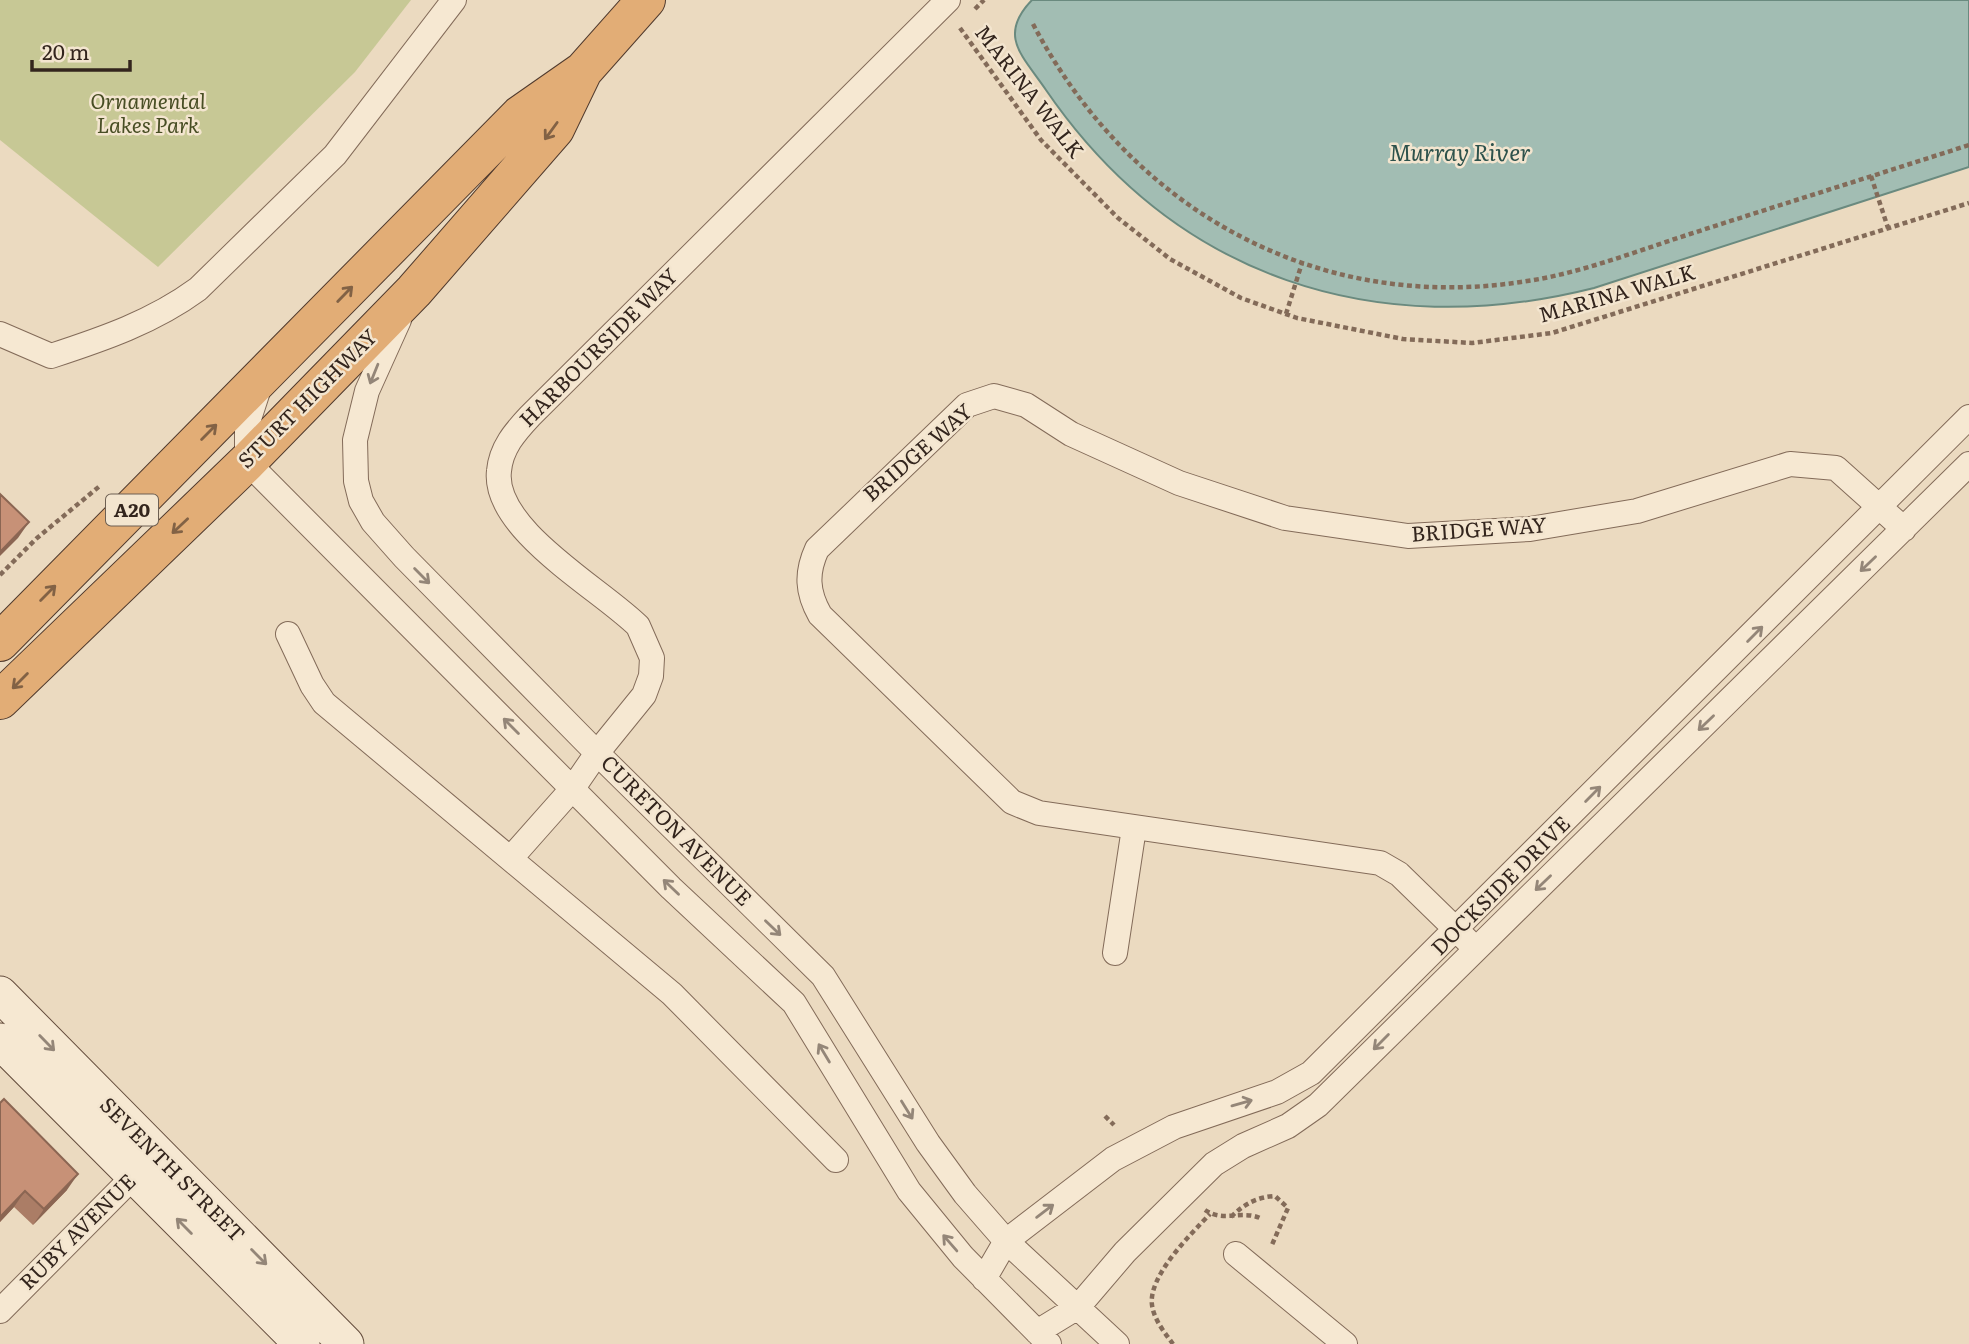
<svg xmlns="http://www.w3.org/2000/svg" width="1969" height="1344" font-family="Literata,serif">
<rect width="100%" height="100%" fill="#ebdac0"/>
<path fill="#c7c895" d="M0,0H411L355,72L158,267L0,140Z"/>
<path fill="#a2bdb3" stroke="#6a8a7f" stroke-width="2" d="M1032,0H1969V167L1594,288C1376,343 1175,278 1046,90C1023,56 997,36 1032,0Z"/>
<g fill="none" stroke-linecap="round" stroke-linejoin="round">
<defs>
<path id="minor" d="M399,320L367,391L355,440L356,481L361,501L373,522L404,557L597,753L823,976L928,1143L965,1194L1006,1241L1117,1344
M0,334L51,356C103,339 153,322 198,289L335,155L454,0
M259,388L247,425V462L671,888L794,1003L909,1191L963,1257L1049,1344
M288,634L312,685L324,703L672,994L836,1160
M511,858L573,788L597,753L644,695L651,676L652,658L638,626C601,589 492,529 499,471C501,448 515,432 530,416L948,0
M1476,949L1399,874L1380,863L1039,813L1012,802L820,615C807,592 806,573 817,549L967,405L994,396L1026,405L1071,434L1179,483L1285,518L1408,536L1530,529L1637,511L1790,464L1836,468L1904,529
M1115,953L1134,828
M1236,1254L1345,1344
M984,1279L1006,1241L1113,1159L1174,1127L1277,1092L1311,1073L1969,417
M0,1311L146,1164
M1037,1332L1078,1307L1125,1252L1214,1164L1243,1146L1288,1126L1318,1105L1969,464"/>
<path id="secondary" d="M0,994L346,1344
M0,1041L302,1344"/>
<path id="trunk" d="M0,642L520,115L583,71L646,0
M0,700L247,462L414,291L555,129L582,73"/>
</defs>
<use href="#minor" stroke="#836b59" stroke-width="26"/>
<use href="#secondary" stroke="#644c3c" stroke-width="37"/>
<use href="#trunk" stroke="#503a2d" stroke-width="40"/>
<path stroke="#836b59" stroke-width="4.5" stroke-dasharray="5 3.5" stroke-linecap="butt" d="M975,9L984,0
M1033,24C1129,207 1312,313 1521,282C1579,274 1634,252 1690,234C1783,204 1876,175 1969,145
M960,28L1041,140L1118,218L1170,259L1241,298L1297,318L1403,339L1472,343L1552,333L1969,203
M1871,176L1888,228
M1286,314L1302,263
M0,575L37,538L101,485
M1105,1116L1114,1125
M1205,1210C1224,1223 1243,1209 1262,1219
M1231,1217C1244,1204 1257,1197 1275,1196L1288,1208L1271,1247
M1173,1344C1165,1333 1154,1320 1152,1305C1148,1276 1191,1234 1210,1214"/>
<use href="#minor" stroke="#f6e8d2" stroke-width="24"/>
<use href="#secondary" stroke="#f6e8d2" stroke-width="35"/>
<use href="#trunk" stroke="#e2ad76" stroke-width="38"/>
</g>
<path fill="#ab7d66" d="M0,1103L67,1190L33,1225L14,1207L0,1222Z"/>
<path fill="#8b6653" d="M29,522L18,538L0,556V552Z
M78,1174L67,1190L33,1225L44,1209Z
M25,1191L14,1207L0,1222V1217Z"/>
<path fill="#c79177" stroke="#8b6653" stroke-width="2" d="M0,494L29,522L0,552Z
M4,1099L78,1174L44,1209L25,1191L0,1217V1103Z"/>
<defs><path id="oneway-shaft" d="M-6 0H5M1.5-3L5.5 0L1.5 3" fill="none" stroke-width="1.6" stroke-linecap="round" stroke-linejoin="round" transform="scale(1.75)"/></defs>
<g stroke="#826245">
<use href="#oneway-shaft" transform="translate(551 131) rotate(126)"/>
<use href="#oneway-shaft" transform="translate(345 294) rotate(-46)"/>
<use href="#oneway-shaft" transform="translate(209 432) rotate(-45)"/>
<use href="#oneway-shaft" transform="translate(180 526) rotate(137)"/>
<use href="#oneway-shaft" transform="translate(48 593) rotate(-45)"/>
<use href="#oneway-shaft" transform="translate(20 681) rotate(135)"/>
</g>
<g stroke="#948678">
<use href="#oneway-shaft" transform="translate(374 374) rotate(112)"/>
<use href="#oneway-shaft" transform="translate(1868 564) rotate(136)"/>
<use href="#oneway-shaft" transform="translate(422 576) rotate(45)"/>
<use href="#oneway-shaft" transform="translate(1755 634) rotate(-45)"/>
<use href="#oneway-shaft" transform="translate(1706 723) rotate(136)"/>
<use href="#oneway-shaft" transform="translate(511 726) rotate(-135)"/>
<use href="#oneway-shaft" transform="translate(1593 794) rotate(-45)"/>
<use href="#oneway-shaft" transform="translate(1543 883) rotate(136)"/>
<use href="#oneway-shaft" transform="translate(671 887) rotate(-136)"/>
<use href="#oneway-shaft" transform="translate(773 928) rotate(44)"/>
<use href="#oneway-shaft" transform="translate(1381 1042) rotate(135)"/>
<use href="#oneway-shaft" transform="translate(47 1043) rotate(46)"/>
<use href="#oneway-shaft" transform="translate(824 1053) rotate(-121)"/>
<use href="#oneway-shaft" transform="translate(1242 1103) rotate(-16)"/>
<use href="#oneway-shaft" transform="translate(907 1110) rotate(58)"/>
<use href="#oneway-shaft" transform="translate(1045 1211) rotate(-37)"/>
<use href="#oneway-shaft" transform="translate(184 1226) rotate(-135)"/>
<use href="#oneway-shaft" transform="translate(950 1243) rotate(-131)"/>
<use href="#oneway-shaft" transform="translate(259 1257) rotate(45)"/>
</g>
<g text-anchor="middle" stroke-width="5" stroke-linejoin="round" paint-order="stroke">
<rect fill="#f3e5cf" stroke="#6d5f52" stroke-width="2" x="106" y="494.5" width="52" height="31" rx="5"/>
<g font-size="19" font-weight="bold" fill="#33251d">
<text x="132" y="517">A20</text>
</g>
<g font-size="21" fill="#33251d" stroke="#f3e5cf">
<text transform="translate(1029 92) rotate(52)" y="7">MARINA WALK</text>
<text transform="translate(1617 294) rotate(-16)" y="7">MARINA WALK</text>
<text transform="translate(599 348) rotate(-45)" y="7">HARBOURSIDE WAY</text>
<text transform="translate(308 399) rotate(-45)" y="7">STURT HIGHWAY</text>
<text transform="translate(918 453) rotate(-41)" y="7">BRIDGE WAY</text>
<text transform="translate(1479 530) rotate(-4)" y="7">BRIDGE WAY</text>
<text transform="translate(676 831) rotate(45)" y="7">CURETON AVENUE</text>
<text transform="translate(1501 886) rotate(-45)" y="7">DOCKSIDE DRIVE</text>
<text transform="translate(172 1170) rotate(45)" y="7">SEVENTH STREET</text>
<text transform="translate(78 1232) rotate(-45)" y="7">RUBY AVENUE</text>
</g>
<g font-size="21" font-style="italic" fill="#484e24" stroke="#f3e5cf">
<text x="148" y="109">Ornamental<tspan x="148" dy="24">Lakes Park</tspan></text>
</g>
<g font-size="23" font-style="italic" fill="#2d524c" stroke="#f3e5cf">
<text x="1460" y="161">Murray River</text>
</g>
</g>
<path d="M32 60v10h98v-10" fill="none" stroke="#33251d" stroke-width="3.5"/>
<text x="42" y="60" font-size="21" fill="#33251d" stroke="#f3e5cf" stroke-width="5" paint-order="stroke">20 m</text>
</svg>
